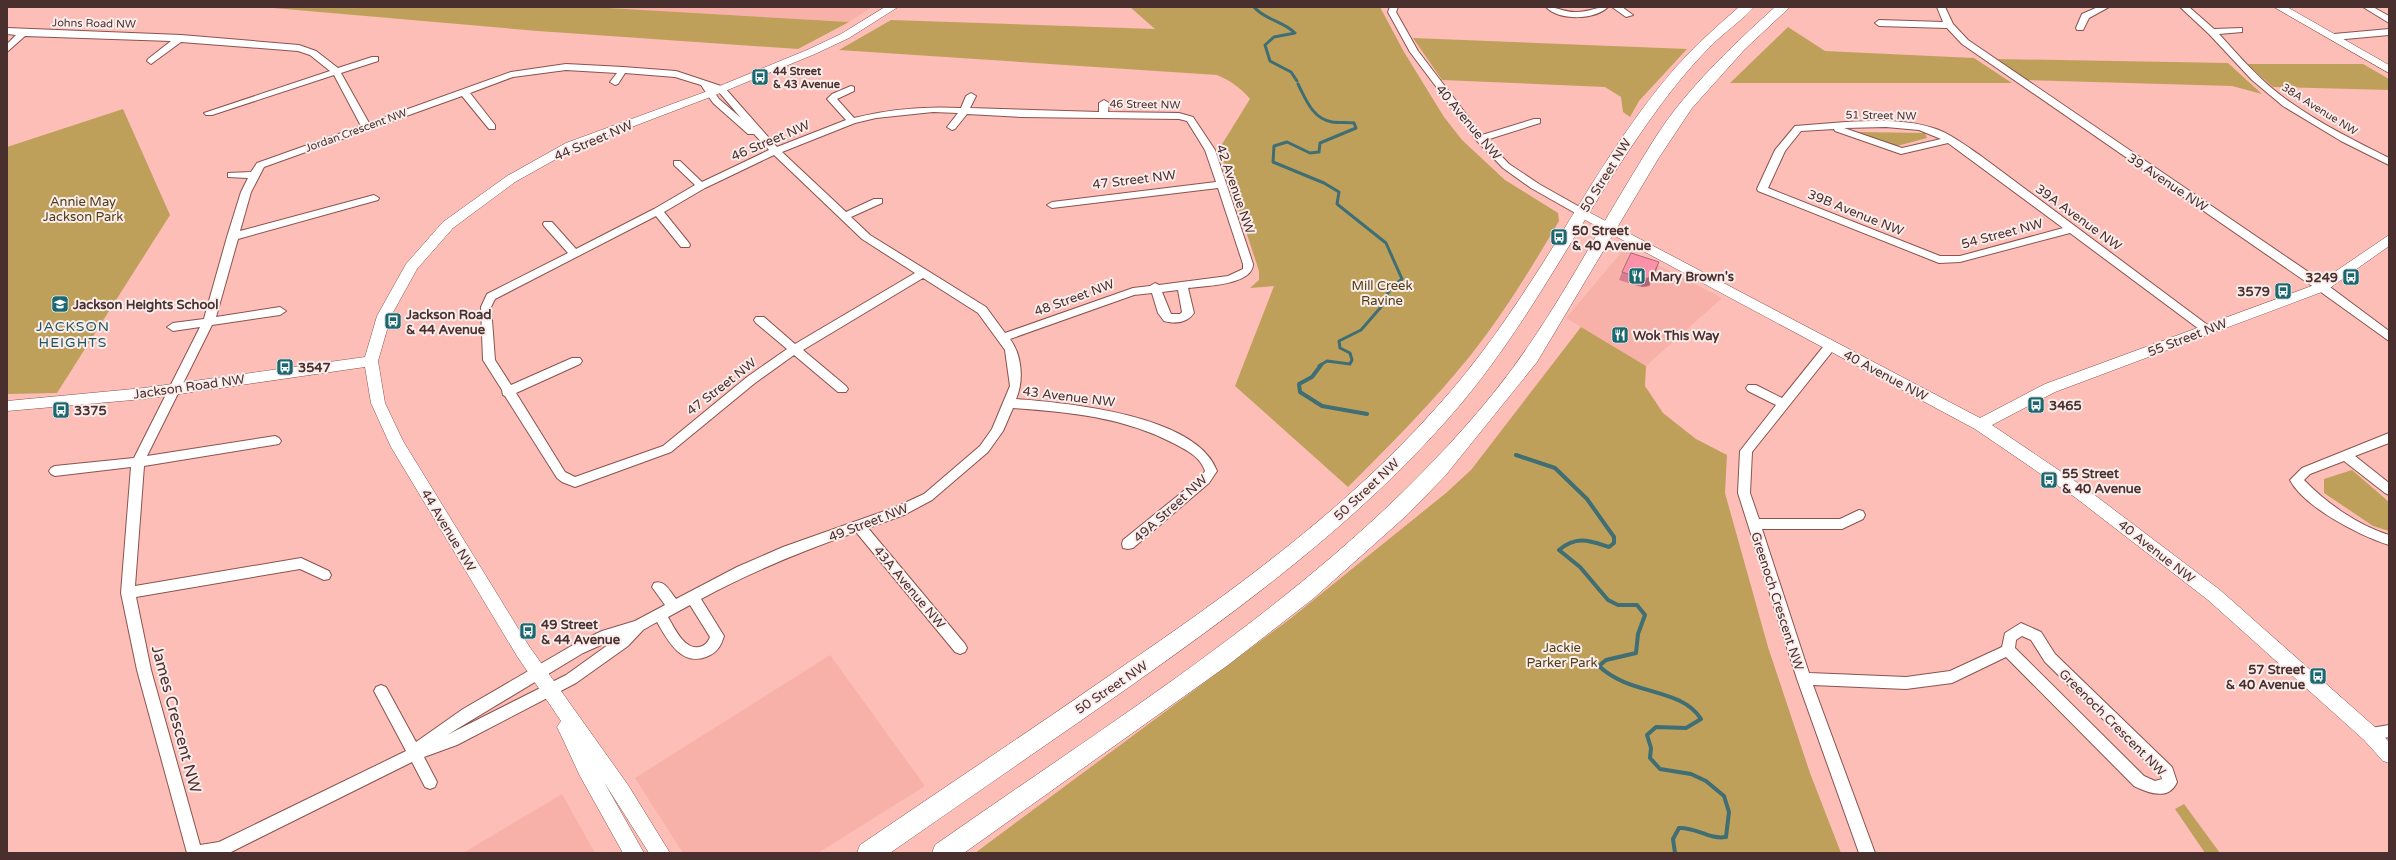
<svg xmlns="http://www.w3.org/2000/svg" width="2396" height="860" font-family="'Varela Round',sans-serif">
<rect width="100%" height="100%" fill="#fdbeb7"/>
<path fill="#f7b1a9" d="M591,7H872L849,22Z
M1625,248L1722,298L1646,366L1566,318Z
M830,655L925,786L818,853H683L635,778Z
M562,794L595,853H463Z"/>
<path fill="#bfa05b" d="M262,7H591L849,22L798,49L538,31Z
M1130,7H1380L1404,52L1444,117L1462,140L1505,180L1558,213L1559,221C1532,267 1504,313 1470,356C1433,402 1390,445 1348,487L1235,386L1274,286L1250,288L1259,280V271L1219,149L1250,99C1241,88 1231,81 1217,75L839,50L891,20L1155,29Z
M1788,27L1825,51L1974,58L2012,83H1730Z
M1413,38L1687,49L1639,101L1630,117L1623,112L1621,97L1605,87L1442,80Z
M1996,59L2228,63L2262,94L2232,86L2023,80Z
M2247,64H2363L2389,79V90L2273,87Z
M123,109L170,215L57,393L7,394V147Z
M1857,132L1925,133L1927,138L1897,146Z
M1581,327L1646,366L1645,386L1663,413L1696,439L1727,455L1725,493L1768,647L1810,773L1841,853H975L1290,619L1446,493L1471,470Z
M2352,470L2389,502V531L2373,526L2324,493V479Z
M2184,804L2220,853H2205L2175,809Z"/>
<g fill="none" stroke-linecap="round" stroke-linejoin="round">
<path stroke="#3f6e74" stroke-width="3" d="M1254,7C1265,20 1283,21 1295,33L1274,37L1265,45L1270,61L1291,72L1297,81
M1298,84C1306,100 1313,119 1332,122C1339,123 1347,122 1354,123L1356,128L1320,143L1319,152L1310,153L1287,142L1274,146L1273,162L1324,183L1339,192L1337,204L1386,243L1402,279L1390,289L1381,307L1361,330L1339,341L1340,348L1350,353L1352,360L1350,364L1327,361L1319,366"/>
<path stroke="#3f6e74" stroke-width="4" d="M1321,365L1312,377L1299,384L1300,392L1322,406L1367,414
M1516,455L1555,468L1587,499L1614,537V543L1609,547C1590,541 1577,535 1559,550L1580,567L1608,600L1618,605H1637L1645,615L1638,634L1636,653L1606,660L1599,666C1630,696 1681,687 1701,719L1686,728L1656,727L1647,735L1651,748L1650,758L1660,769L1691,774L1706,781L1724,796L1729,812L1726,837C1709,840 1696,827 1679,828L1673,839L1675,853"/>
<defs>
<path id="minor" d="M1390,7H1398L1396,12L1418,51L1482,135L1534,119H1540V123L1486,140L1509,164L1539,184L1585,210V214H1577L1531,188L1503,168L1477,141L1410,52L1388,12Z
M1546,7C1557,7 1566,13 1577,12C1588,12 1597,7 1608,7C1595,20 1559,21 1546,7Z
M1612,7H1622L1633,15L1626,17Z
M1937,7H1945L1953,24L1968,40L2326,284L2389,331V341L2318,290L1962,44L1947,28L1879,26L1875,23L1879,20L1943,22Z
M2098,7H2109L2089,18L2083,30H2077L2076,28L2082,14Z
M2180,7H2189L2214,29L2242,28V32L2219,34C2241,58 2263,84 2290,102C2321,124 2355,141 2389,158V165L2341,141L2283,106L2252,80L2209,34Z
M2363,7H2373L2389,16V23Z
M7,28L181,35L299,45L316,51L338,68L372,57H378V61L341,73L369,123L511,72L566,64L623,67L676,71L724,87L777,147L846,120L827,99L832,94L851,86L854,87V91L837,99L854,118C889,109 925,106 961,108L966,96L971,93L976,96L970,108L1099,112V103L1104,100L1109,103L1108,112L1179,113L1193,117L1215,150L1253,264C1253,285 1205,286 1188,288L1194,313C1187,323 1175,324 1164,321L1158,313L1152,293L1134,295L1010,339C1022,355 1024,381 1016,399C1068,403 1197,415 1217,471L1209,483L1133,548L1128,549L1123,548L1122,544L1123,540L1201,477L1205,471C1200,456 1186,450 1173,443C1123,417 1069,412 1013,408L1003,431L988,452L932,500L904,515L868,528L965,644L967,648L965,652L960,654L955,652L856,532C802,551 751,572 701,599L724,636C721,646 717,653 706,657C681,666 668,641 657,622L643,630L628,646L576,683L457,745L424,757L437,782L435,787L430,789L425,787L412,762L229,853H187L137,670L121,593L131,467L55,476L51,474L49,471L51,468L55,466L134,458L200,327L173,331L167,327L173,323L204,319L205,315L227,237L241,192L248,178L228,177V173L251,172L257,163L361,126L334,75L212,115H206L204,113L330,71L310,55L298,51L181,42L151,64L147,61L148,59L171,41L25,36L7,52V44L16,35L7,34ZM566,70L617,73L610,82L615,85L618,84L625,73L675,77L701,85L713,103L748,134H754L769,150L702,182L680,161H674V165L695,185L654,209L576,249L552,222H544L543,224L544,226L568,253L487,294L481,307L483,360L502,390L503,395L505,396L557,478L562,482L575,487L671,452L755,383L794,355L838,392H846L848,389L846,386L803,350L923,278L978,313L1005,350L1010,386L992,429L980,446L924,494L896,507L783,547L737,567L676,599C670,592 665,579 654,583L652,587L665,605L635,621L602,631L573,645L463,709L416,742L386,687L381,685L376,687L374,691L406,751L219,842L200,845L151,670L136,597L300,569L324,580L329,579L331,575L329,571L301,558L135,586L144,466L279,444L281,441L279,438L275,436L147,456L212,325L280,315L286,311L280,307L216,317L238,239L378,200L379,198L374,195L240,231L251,192L264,167L462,96L489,129H495V125L470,93L513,77ZM712,89L718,91L741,118L719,99ZM933,112L958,113L947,127L952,130L955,129L967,114L1021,117L1179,119L1187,121L1205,150L1216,182L1052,202L1047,205L1052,208L1218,188L1243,264V269L1228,276L1159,285L1155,283L1150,286L1133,288L1005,333L986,307L870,235L851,217L882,203V199H874L846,212L782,152L855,123L876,118ZM774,155L862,239L915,273L795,344L764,317H756L754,320L756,323L787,349L747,377L663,446L575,477L565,472L516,393L580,364L582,361L580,358H572L511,385L495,360L491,307L495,299L656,216L681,247H689L690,245L689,243L664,212L705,188ZM1178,290L1182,312L1180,314H1171L1162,292ZM690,605L710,637C708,642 705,646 699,647C684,650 674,627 668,617ZM619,637L566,675L447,735L583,653Z
M2389,29V35L2334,40L2330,37L2334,34Z
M1846,122C1875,121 1906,119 1933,128C1950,133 1966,146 1981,156L2213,329L2211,332H2203L2070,233L1960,262L1939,263L1758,191L1757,189L1775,150L1795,126ZM1886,127L1919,130L1941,139L1902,148L1844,128ZM1834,129L1835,131L1901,154L1948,143L2063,228L1960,256H1940L1768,188L1785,151L1801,131Z
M1831,341L1837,345L1835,348L1752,452L1750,493L1759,519H1840L1859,510L1863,511L1865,515L1863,519L1842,529H1762L1809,673L1906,677L1950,671L2002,647L2005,633L2021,623L2041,632L2055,654L2172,767L2177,782C2169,801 2148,793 2134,786L2006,657L1952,683L1906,689L1813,685L1875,853H1859L1797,679L1738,493L1740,451L1776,405L1748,391L1746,388L1748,385H1756L1782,398L1827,342ZM2022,636L2031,640L2045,662L2161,776L2162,779L2155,781L2144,776L2015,648L2016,640Z
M2389,433V443L2355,456L2389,483V495L2385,493L2344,461L2310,474L2304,480C2327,504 2358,525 2389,535V545C2360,536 2304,507 2290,480L2302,468Z
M2389,725V737L2370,741L2365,739L2363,734L2365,729Z"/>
<path id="tertiary" d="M885,7H898L849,38L815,54L713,96L574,149L515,182L453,228L417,269L391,316L378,361L385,403L403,441L529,646L628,785L670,853H649L604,782L644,853H623L580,776L560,733L557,727L561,721L517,656L391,447L371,403L365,367L144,399L7,411V401L144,388L365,357L377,316L406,264L443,222L507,176L566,143L705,92L807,50L841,34Z
M2274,7H2287L2389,65V73Z
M1581,208L1980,418L2045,384L2317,284L2389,235V246L2327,290L2055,392L1992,425L2088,490L2220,590L2376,728L2389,742V763L2383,761L2364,740L2208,600L2076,498L1975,429L1576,215L1575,212L1576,209Z"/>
<path id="primary" d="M1739,7H1754C1743,19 1729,29 1717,40C1695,61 1675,85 1657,110C1583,211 1531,326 1447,420C1356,523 1244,606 1132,685C1052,741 970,797 890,853H857L860,845C945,787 1031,730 1116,671C1229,594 1343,512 1435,409C1478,362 1514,309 1548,255C1588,191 1626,124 1676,67C1696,45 1717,26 1739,7Z
M1775,7H1790L1745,49L1692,108L1658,159L1537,362L1445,476L1407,515L1314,598L1228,665L964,853H932L935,845C1130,708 1340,581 1492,395C1544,331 1583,257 1625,187C1643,158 1660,127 1682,101C1710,67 1742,37 1775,7Z"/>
</defs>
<use href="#minor" stroke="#8a534e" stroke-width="2"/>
<use href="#tertiary" stroke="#8a534e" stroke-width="1"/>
<use href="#primary" stroke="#8a534e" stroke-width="1"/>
<use href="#minor" fill="#fff" fill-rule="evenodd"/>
<use href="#tertiary" fill="#fff" fill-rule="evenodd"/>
<use href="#primary" fill="#fff" fill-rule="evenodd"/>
</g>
<path fill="#d87e92" d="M1656,271L1649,286L1641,287L1619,280L1622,272Z"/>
<path fill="#b06677" d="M1659,262L1656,271L1649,286L1641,287L1644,279Z"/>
<path fill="#fb92aa" stroke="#b06677" d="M1631,253L1659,262L1652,277L1644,279L1622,272Z"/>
<defs>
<symbol id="bus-square" viewBox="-11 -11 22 22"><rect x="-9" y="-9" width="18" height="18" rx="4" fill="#1c6870" stroke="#fbedeb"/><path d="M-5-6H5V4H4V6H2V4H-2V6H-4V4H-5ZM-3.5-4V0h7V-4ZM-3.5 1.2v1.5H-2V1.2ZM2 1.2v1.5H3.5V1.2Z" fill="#fff"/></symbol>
<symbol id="restaurant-square" viewBox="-11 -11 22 22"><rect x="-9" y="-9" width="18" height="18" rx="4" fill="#1c6870" stroke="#fbedeb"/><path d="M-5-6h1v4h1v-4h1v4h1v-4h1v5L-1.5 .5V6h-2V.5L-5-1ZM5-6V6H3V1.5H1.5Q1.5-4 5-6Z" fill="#fff"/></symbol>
<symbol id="school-square" viewBox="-11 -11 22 22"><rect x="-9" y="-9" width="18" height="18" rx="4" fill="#1c6870" stroke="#fbedeb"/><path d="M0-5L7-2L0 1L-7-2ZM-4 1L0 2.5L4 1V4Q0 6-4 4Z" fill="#fff"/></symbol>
</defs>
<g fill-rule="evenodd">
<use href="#bus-square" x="750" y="67" width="20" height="20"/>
<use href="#bus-square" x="1549" y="227" width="20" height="20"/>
<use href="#restaurant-square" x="1627" y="266" width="20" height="20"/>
<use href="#bus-square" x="2341" y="267" width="20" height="20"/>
<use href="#bus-square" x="2273" y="281" width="20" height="20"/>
<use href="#school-square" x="50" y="294" width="20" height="20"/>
<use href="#bus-square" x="383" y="311" width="20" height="20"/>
<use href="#restaurant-square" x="1610" y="325" width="20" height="20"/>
<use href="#bus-square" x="275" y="357" width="20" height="20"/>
<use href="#bus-square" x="2026" y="395" width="20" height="20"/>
<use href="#bus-square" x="51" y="400" width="20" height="20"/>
<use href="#bus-square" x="2039" y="470" width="20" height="20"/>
<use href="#bus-square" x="518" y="621" width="20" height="20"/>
<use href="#bus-square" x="2308" y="666" width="20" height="20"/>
</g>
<g text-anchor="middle" stroke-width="4" stroke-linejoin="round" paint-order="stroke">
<g font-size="11" fill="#49302e" stroke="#fbedeb">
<text transform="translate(94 23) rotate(1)" y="4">Johns Road NW</text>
<text transform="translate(1145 104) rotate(1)" y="4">46 Street NW</text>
<text transform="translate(2320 109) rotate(32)" y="4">38A Avenue NW</text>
<text transform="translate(1881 115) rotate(1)" y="4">51 Street NW</text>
<text transform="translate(356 130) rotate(-20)" y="4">Jordan Crescent NW</text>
</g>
<g font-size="11" font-weight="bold" fill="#49302e" stroke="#fbedeb" text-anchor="start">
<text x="773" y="75">44 Street<tspan x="773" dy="13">&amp; 43 Avenue</tspan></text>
</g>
<g font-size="13" fill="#49302e" stroke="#fbedeb">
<text transform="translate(1469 122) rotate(50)" y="5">40 Avenue NW</text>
<text transform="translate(593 140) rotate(-23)" y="5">44 Street NW</text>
<text transform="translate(770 140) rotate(-23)" y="5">46 Street NW</text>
<text transform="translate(1605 175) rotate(-58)" y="5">50 Street NW</text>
<text transform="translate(1134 179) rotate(-7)" y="5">47 Street NW</text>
<text transform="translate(2168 182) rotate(34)" y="5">39 Avenue NW</text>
<text transform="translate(1236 189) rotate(71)" y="5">42 Avenue NW</text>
<text transform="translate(1856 212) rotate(22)" y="5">39B Avenue NW</text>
<text transform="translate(2079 217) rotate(36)" y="5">39A Avenue NW</text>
<text transform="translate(2002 233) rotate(-15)" y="5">54 Street NW</text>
<text transform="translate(1074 297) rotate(-20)" y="5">48 Street NW</text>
<text transform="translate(2187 337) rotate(-21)" y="5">55 Street NW</text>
<text transform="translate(1886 375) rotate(28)" y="5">40 Avenue NW</text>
<text transform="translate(189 386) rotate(-8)" y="5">Jackson Road NW</text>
<text transform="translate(721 386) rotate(-38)" y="5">47 Street NW</text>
<text transform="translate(1069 396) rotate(7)" y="5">43 Avenue NW</text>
<text transform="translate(1366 489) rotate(-43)" y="5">50 Street NW</text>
<text transform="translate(1170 508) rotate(-42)" y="5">49A Street NW</text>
<text transform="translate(868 522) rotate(-21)" y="5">49 Street NW</text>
<text transform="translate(449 530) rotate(59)" y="5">44 Avenue NW</text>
<text transform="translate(2157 551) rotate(38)" y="5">40 Avenue NW</text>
<text transform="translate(910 587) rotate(50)" y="5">43A Avenue NW</text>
<text transform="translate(1778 601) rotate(72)" y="5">Greenoch Crescent NW</text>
<text transform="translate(1111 687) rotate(-34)" y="5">50 Street NW</text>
<text transform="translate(2113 722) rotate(45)" y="5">Greenoch Crescent NW</text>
</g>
<g font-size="13" fill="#4f3e14" stroke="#fbedeb">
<text x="83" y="206">Annie May<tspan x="83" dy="15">Jackson Park</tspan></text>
<text x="1382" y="290">Mill Creek<tspan x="1382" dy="15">Ravine</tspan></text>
<text x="1562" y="652">Jackie<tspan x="1562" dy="15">Parker Park</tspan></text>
</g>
<g font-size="13" font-weight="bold" fill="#49302e" stroke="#fbedeb" text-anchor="start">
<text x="1572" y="235">50 Street<tspan x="1572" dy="15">&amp; 40 Avenue</tspan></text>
<text x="1650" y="281">Mary Brown's</text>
<text x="2338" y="282" text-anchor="end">3249</text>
<text x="2270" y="296" text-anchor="end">3579</text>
<text x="73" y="309">Jackson Heights School</text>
<text x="406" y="319">Jackson Road<tspan x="406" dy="15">&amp; 44 Avenue</tspan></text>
<text x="1633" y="340">Wok This Way</text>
<text x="298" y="372">3547</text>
<text x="2049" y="410">3465</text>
<text x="74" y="415">3375</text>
<text x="2062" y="478">55 Street<tspan x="2062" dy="15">&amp; 40 Avenue</tspan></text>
<text x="541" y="629">49 Street<tspan x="541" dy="15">&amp; 44 Avenue</tspan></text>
<text x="2305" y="674" text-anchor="end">57 Street<tspan x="2305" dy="15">&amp; 40 Avenue</tspan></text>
</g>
<g font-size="14" letter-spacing="1" fill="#1d575e" stroke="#fbedeb">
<text x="73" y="331">JACKSON<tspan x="73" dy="16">HEIGHTS</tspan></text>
</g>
<g font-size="16" fill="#49302e" stroke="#fbedeb">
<text transform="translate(177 719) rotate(75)" y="6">James Crescent NW</text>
</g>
</g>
<rect width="2396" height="860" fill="none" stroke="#49302e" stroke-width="16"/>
</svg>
